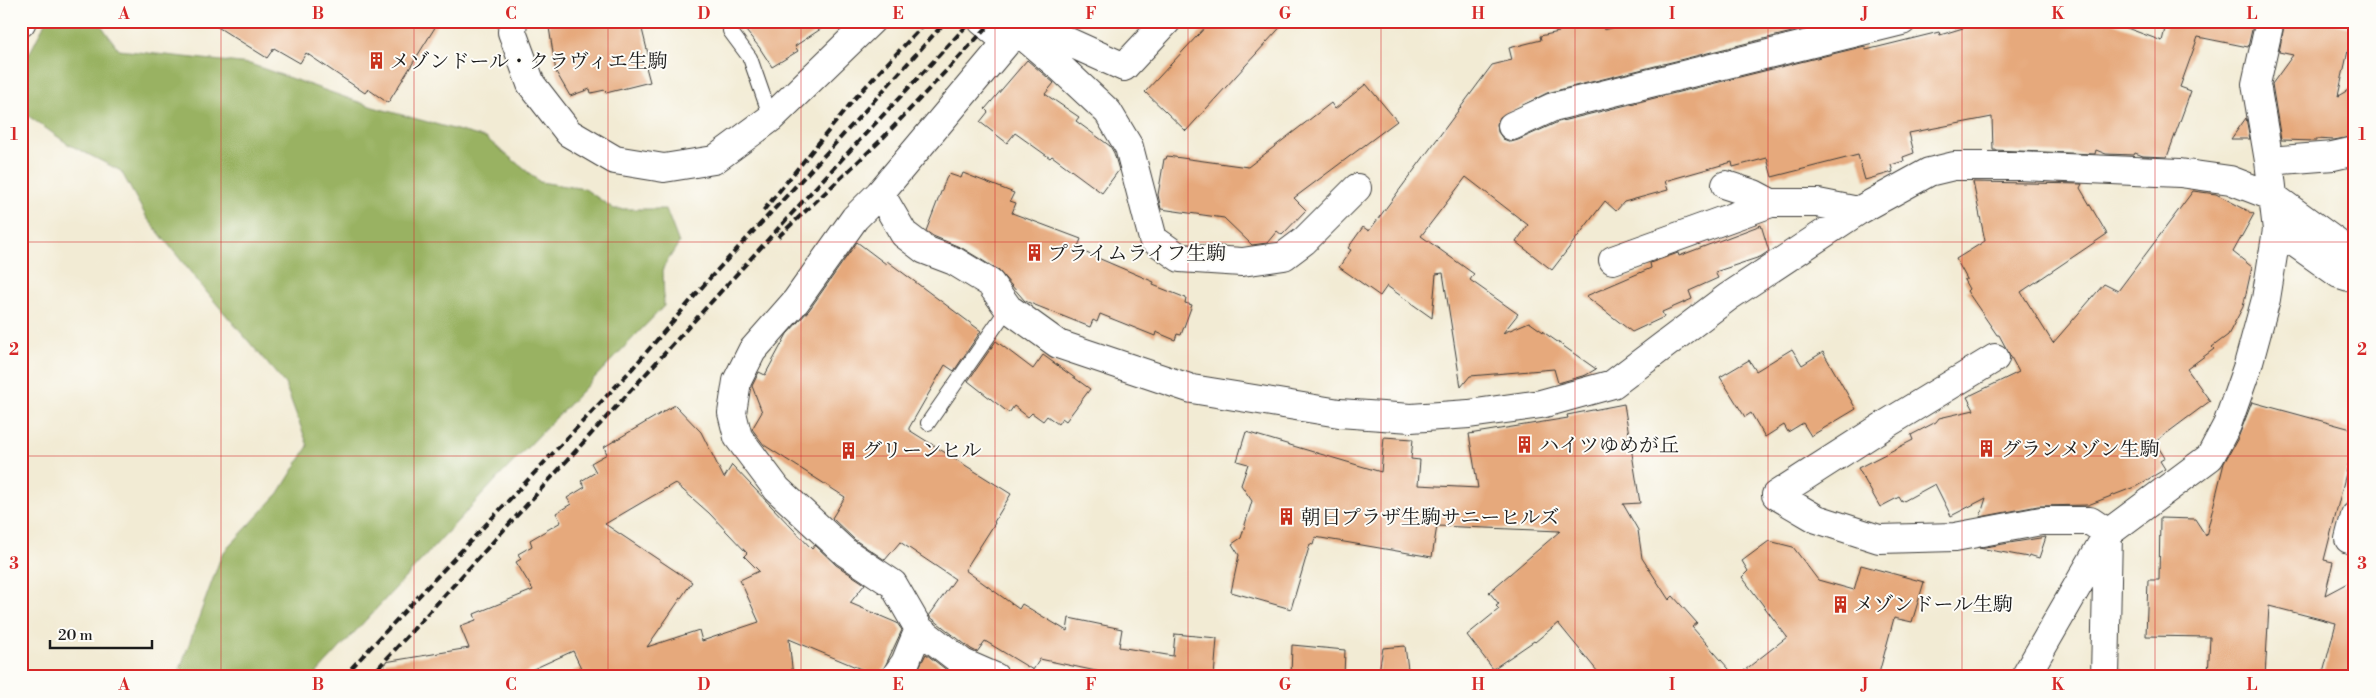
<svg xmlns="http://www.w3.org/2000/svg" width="2376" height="698" font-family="'Libre Bodoni','Noto Serif JP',serif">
<rect width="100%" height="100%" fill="#fdfcf7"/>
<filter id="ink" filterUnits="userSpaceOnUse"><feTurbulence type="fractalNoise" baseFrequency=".02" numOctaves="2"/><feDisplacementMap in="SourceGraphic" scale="10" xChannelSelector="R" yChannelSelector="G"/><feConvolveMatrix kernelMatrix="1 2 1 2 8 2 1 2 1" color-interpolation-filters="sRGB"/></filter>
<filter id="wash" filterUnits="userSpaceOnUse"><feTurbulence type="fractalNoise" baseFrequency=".0096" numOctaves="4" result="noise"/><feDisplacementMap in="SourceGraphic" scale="20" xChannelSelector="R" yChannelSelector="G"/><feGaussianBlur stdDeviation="1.12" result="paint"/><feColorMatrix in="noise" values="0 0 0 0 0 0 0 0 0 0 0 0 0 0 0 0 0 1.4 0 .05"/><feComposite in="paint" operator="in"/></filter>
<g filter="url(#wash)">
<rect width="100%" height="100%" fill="#f2ebd4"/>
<path fill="#99b262" stroke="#5a673f" d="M46,21H98L119,50L250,64L373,107L486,138L540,182L585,189L614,209H666L679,243L663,268L664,306L494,482L313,677H177L222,554L279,493L308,446L285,384L209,295L147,218L121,171L68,144L27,115L21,107V70Z"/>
<g id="blocks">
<path fill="#e6a97c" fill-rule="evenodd" d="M208,21H439L388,103L368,89L365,93L306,53L300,63L274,48L267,58Z
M548,21H640L651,66L646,67L650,82L606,93L605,90L591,93L590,89L570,96L556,72Z
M738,21H833L795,46L798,51L772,67L759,47Z
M1211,21H1286L1186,131L1145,92Z
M1556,21H1602L1604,30L1638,21H1836L1547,93L1500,117L1497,124L1498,132L1503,139L1511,142L1518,140L1558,122L1865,46L1866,50L1939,32L1940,35L1986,21H2108L2162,41L2167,21H2254L2248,47L2198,37L2180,87L2191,91L2167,157L2143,156L2135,153L2134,155L2106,154L2096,150L2095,154L1993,150L1992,117L1909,133L1914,153L1903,157L1904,161L1891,165L1893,172L1865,180L1858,155L1772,177L1767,158L1733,167L1732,162L1665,181L1668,190L1624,202L1616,211L1605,201L1552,270L1516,242L1528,225L1466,177L1421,236L1474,274L1470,280L1518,314L1503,333L1529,322L1596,369L1586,375L1558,383L1554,369L1470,376L1461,387L1443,273L1436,274L1432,318L1387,286L1380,296L1339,267L1351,250L1348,248L1363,227L1369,231L1492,65L1512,60L1509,48L1541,40L1540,36L1559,32Z
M2285,21H2321L2353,28L2338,96L2355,86V136L2334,140L2316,139V141L2281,140L2272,84L2293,55L2279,52Z
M1027,60L1054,83L1045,94L1079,117L1076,121L1110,146L1114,153L1119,170L1102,193L1052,156L1050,158L1015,133L1007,143L980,122L988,112L985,109Z
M1366,84L1397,121L1294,198L1306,210L1282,235L1277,231L1267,243L1252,245L1224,218L1161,209L1158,195L1164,159H1166L1167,156L1248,167L1331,103L1335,109Z
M2246,118L2250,139H2231Z
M963,173L1014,193L1010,201L1016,203L1012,213L1081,239L1077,249L1154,282L1153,285L1186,298L1185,303L1192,305L1181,335L1177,334L1175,340L1156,332L1155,336L1100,314L1097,322L1093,320L1090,327L1025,301L998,270L962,248L933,236L926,231L946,179L949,174L961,178Z
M1973,182L2082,184L2080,188L2107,234L2021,292L2053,343L2104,284L2118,291L2193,191L2216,194L2254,214L2233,252L2252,267L2243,307L2228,335L2212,347L2214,349L2187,369L2210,401L2155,442L2165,458L2160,461L2165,469L2137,486L2088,505L2038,506L1980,517L1986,498L1951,516L1935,484L1902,502L1899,497L1880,507L1858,468L1913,440L1911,435L1936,422L1939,418L1974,410L1967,397L2019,372L1999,335H1997L1967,291L1969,289L1964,280L1967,279L1956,259L1985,241Z
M1761,225L1769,251L1760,257L1715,272L1718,278L1689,291L1692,299L1662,312L1664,317L1632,332L1586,296L1651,268L1650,263L1678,253L1679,256Z
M857,242L886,264L887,261L981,331L954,371L945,365L909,428V430L1011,494L994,522L995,523L965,570L1019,609L1022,604L1067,631L1069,618L1122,629L1119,647L1173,656L1175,634L1217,638L1214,677H1124L1040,659L1033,670L985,641L977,652L971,649L929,616L955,579L900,542L885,560L855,540L832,518L845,497L764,445L752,429L762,412L752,386L759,372L765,375L787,334L809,310Z
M996,341L1033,369L1043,355L1090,389L1066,421L1062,418L1058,424L1047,416L1043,421L1032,413L1028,417L1014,406L1009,413L968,381Z
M1792,349L1802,365L1823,352L1856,409L1811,436L1803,423L1788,432L1784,425L1765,437L1751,413L1745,417L1720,377L1749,360L1756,371Z
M2252,402L2355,430V438L2324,560L2333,562L2325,595L2355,579V677H2322L2336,623L2269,606L2265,677H2208L2210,637L2146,636L2148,580H2159L2160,518L2195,519L2206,536L2224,463L2238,438Z
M1624,404L1640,503L1623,504L1638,530L1642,558L1669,600L1673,596L1697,623L1692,627L1736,677L1787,637L1742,577L1748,571L1742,561L1769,541L1793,547L1818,580L1854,590L1861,565L1924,582L1912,622L1894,618L1878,677H1602L1558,623L1535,642L1534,641L1493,669L1467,635L1499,609L1496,606L1499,604L1489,592L1560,531L1437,526L1432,557L1315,537L1313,545L1310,544L1291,609L1231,592L1239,555L1232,544L1241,538L1252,501L1241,485L1248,464L1237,461L1246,432L1381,472L1384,437L1413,439L1411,459L1420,460L1418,485L1478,488L1469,434L1568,418L1567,415Z
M675,405L701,432L724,478L732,465L812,549L815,545L836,565L865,584L850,603L897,623L902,630L880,677L789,639L793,677H574L573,671L581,668L573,651L516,677H386L385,662L469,648L460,626L476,620L474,614L533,590L516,562L521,559L518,554L532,546L530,540L561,522L556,513L571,504L567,498L585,487L581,481L596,472L591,463L607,454L604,447ZM675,483L709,513L747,553L744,556L759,571L740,580L759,622L702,641L699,630L647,647L692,582L605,524Z
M2046,537L2039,558L2029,555L2028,557L1979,548Z
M1292,645L1345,650L1344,677H1291Z
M1405,646L1409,677H1378L1383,648Z
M926,654L953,675L956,677H914Z"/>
</g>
</g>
<g filter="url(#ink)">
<use href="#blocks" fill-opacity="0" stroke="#3c3b38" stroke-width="1"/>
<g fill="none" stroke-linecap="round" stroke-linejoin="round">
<defs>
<path id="service" d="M730,31L750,58L771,118
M928,423L1008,308"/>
<path id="minor" d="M982,21L1007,42
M1020,33L1031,25L1124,67L1167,21
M1512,126L1553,107L1902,21
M2269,161L2333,156L2355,151
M1726,185L1754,194L1771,203H1818L1858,211L1929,172L1954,166H2019L2180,173L2230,180L2274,197L2355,256
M880,193L904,234L925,250L954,261L990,283L1008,308L1058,344L1192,389L1339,413L1411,418L1469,414L1541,404L1613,384L1728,297L1858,211
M2277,230L2339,274L2355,279
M1613,260L1771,203
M1995,358L1888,423L1776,495L1817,519L1879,539L1955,537L2041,521H2090L2108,533L2105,677
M2355,516L2349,539L2355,541
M919,629L963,663L995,677
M895,677L905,663L919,629L893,584L845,552L777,489L738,437L732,413L737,381L752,351L796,301L855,218L880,193L1007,42L1020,33L1061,68L1108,112L1129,147L1153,239L1180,258L1242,262L1284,256L1304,241L1357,188
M2025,677L2108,533L2210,457L2227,425L2248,365L2266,299L2277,230L2269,161L2256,84L2270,21"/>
<path id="secondary" d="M513,21L512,32L531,84L569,133L615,160L664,168L714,160L771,118L871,21
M21,23L22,21"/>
</defs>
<use href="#service" stroke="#3c3b38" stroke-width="16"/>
<use href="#minor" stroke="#3c3b38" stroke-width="30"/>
<use href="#secondary" stroke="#3c3b38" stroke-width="30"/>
<use href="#service" stroke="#fff" stroke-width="14"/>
<use href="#minor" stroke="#fff" stroke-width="28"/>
<use href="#secondary" stroke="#fff" stroke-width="28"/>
<path stroke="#1c1c1c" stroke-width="4" stroke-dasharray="8 4" stroke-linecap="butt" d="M763,211L856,97L927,21
M778,237L880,141L993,21
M343,677L632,369L710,278L833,146L946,21
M370,677L815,188L971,21"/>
</g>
</g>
<path fill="none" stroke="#d62828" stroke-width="1" stroke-opacity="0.55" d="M221,21V677M414,21V677M608,21V677M801,21V677M995,21V677M1188,21V677M1381,21V677M1575,21V677M1768,21V677M1962,21V677M2155,21V677M21,242H2355M21,456H2355"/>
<defs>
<symbol id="building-bare" viewBox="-9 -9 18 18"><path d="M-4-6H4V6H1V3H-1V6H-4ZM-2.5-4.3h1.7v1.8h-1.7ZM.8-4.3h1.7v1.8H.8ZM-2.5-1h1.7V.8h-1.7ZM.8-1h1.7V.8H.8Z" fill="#c8321e" stroke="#fdfcf7" stroke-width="2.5" paint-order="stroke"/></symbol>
</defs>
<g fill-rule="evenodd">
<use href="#building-bare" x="364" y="48" width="25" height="25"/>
<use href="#building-bare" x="1022" y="240" width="25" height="25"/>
<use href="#building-bare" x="1512" y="432" width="25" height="25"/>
<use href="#building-bare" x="1974" y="436" width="25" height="25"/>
<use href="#building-bare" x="836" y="438" width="25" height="25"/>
<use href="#building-bare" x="1274" y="504" width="25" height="25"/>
<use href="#building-bare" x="1828" y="592" width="25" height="25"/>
</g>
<g text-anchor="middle" stroke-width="4" stroke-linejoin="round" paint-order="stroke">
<g font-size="20" fill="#1c1c1c" stroke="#fdfcf7" text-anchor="start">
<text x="390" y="68">メゾンドール・クラヴィエ生駒</text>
<text x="1048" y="260">プライムライフ生駒</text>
<text x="1539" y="452">ハイツゆめが丘</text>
<text x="2001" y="456">グランメゾン生駒</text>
<text x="862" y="457">グリーンヒル</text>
<text x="1301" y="524">朝日プラザ生駒サニーヒルズ</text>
<text x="1854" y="611">メゾンドール生駒</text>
</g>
</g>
<rect width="2376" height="698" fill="none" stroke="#fdfcf7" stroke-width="55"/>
<path d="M50 640v8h102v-8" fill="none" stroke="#1c1c1c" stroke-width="2.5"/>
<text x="58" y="640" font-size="15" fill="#1c1c1c" stroke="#fdfcf7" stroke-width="4" paint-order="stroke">20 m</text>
<rect x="28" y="28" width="2320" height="642" fill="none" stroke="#d62828" stroke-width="2"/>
<g font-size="16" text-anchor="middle" font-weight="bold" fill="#d62828">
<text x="124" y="19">A</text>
<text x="318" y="19">B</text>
<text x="511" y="19">C</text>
<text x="704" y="19">D</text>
<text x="898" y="19">E</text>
<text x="1091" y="19">F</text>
<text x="1285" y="19">G</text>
<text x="1478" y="19">H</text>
<text x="1672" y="19">I</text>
<text x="1865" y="19">J</text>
<text x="2058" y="19">K</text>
<text x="2252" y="19">L</text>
<text x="14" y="140">1</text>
<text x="2362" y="140">1</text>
<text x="14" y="355">2</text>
<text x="2362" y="355">2</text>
<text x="14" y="569">3</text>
<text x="2362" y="569">3</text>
<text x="124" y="690">A</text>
<text x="318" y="690">B</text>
<text x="511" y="690">C</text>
<text x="704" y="690">D</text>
<text x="898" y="690">E</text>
<text x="1091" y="690">F</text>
<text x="1285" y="690">G</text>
<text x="1478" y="690">H</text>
<text x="1672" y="690">I</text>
<text x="1865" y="690">J</text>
<text x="2058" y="690">K</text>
<text x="2252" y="690">L</text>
</g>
</svg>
